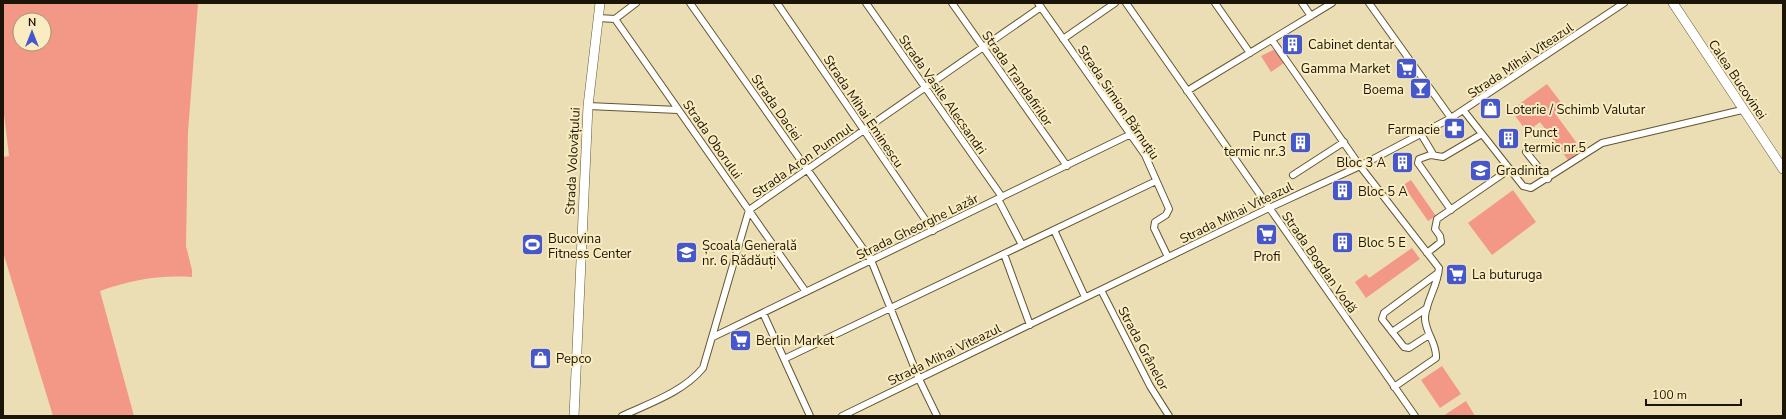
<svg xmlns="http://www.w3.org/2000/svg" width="1786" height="419" font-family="'Nunito Sans',sans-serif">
<rect width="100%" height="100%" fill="#ecdeb4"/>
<path fill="#f39886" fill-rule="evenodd" d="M3,3H198L188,132L186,246L192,270V277C157,275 132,280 100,291L134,416H53L3,252V157L9,156L3,106ZM20,20H44V44H20Z
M1273,50L1277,51L1284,63L1271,72L1261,56Z
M1547,84L1563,105L1554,112L1582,150L1568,160L1540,122L1527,132L1511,110Z
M1411,180L1436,216L1428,221L1403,185Z
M1513,190L1536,222L1492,255L1468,223Z
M1412,248L1420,259L1366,298L1355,282L1366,274L1369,278Z
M1442,366L1461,394L1440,408L1421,380Z
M1466,401L1475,416H1443Z"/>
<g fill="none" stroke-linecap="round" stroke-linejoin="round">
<defs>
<path id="street" d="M690,3L871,260L919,379L937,416
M777,3L933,231
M866,3L1002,197
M952,3L1067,166
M1038,3L1145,155L1169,209L1166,215L1155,222L1154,228L1168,257
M1126,3L1415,416
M1215,3L1250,53
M1302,3L1311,16
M1369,3L1451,118
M598,18L615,19L636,3
M615,19L806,292
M1063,39L1115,3
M1272,40L1360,166L1439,268C1438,286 1424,305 1425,319C1426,334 1437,343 1436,358L1394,387
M1187,91L1332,3
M588,106L678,110
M1464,111L1523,186L1531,188L1602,143L1742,110
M1421,134L1433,154L1419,159L1418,163L1451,210
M1526,152L1548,179
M1433,154L1431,155L1443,157L1482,134
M1293,175L1344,142
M998,199L1022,245
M1054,230L1085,297
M1427,253L1441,242L1440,236L1435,229L1437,219L1510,169
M1004,254L1030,325
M1101,290L1150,386L1169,416
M763,313L810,416
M1392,332L1427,308
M1429,335L1409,348L1404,347L1382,319L1384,313L1438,273
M713,337L1131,134
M784,359L1156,181
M622,416C650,403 683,392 703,368L749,210L1041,7
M842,416L1269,208L1360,166L1451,118L1624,3"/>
<path id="secondary" d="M1673,3L1783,169
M574,416L588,106L600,3"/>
</defs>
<use href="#street" stroke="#635630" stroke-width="8"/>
<use href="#secondary" stroke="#635630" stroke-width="10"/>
<use href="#street" stroke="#fff" stroke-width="6"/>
<use href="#secondary" stroke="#fff" stroke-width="9"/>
</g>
<defs>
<symbol id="building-square" viewBox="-11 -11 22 22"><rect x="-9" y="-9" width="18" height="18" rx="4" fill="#4656cb" stroke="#faecc1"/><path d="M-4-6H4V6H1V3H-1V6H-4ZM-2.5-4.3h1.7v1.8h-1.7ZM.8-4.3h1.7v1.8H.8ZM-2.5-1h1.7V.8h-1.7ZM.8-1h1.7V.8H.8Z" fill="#fff"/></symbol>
<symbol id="supermarket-square" viewBox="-11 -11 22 22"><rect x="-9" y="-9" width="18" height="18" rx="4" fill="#4656cb" stroke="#faecc1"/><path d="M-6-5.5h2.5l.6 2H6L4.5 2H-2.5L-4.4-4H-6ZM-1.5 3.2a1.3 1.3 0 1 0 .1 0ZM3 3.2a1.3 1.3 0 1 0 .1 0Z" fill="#fff"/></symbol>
<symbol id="bar-square" viewBox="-11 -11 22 22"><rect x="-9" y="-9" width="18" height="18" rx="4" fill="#4656cb" stroke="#faecc1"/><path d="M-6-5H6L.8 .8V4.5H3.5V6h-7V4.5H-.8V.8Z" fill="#fff"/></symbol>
<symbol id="shop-square" viewBox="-11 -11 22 22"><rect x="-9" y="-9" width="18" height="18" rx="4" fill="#4656cb" stroke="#faecc1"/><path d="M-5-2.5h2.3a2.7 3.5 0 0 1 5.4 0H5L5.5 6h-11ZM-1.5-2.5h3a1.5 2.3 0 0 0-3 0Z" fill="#fff"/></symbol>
<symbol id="pharmacy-square" viewBox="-11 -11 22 22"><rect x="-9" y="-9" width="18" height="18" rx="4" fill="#4656cb" stroke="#faecc1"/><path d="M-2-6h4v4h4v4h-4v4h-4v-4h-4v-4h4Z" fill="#fff"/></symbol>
<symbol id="school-square" viewBox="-11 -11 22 22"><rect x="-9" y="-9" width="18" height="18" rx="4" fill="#4656cb" stroke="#faecc1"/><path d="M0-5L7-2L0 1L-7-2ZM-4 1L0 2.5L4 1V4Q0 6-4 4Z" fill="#fff"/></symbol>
<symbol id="stadium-square" viewBox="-11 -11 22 22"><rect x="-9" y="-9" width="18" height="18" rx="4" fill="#4656cb" stroke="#faecc1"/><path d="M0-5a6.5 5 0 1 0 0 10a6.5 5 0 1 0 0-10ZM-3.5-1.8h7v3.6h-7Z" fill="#fff"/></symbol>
</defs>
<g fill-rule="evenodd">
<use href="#building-square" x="1280" y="32" width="25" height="25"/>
<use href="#supermarket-square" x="1394" y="56" width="25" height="25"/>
<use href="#bar-square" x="1408" y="76" width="25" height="25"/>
<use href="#shop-square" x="1478" y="96" width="25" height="25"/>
<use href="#pharmacy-square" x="1442" y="116" width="25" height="25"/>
<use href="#building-square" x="1496" y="126" width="25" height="25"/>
<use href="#building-square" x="1288" y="130" width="25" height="25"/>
<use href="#building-square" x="1390" y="150" width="25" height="25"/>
<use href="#school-square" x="1468" y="158" width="25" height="25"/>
<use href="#building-square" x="1330" y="178" width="25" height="25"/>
<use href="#supermarket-square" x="1254" y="222" width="25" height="25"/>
<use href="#building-square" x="1330" y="230" width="25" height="25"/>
<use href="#stadium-square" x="520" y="232" width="25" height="25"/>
<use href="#school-square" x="674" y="240" width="25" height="25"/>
<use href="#supermarket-square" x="1444" y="262" width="25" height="25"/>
<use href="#supermarket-square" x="728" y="328" width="25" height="25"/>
<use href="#shop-square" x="528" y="346" width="25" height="25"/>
</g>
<g text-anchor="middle" stroke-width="4" stroke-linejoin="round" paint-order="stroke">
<g font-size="13" fill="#1a1506" stroke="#faecc1" text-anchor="start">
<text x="1308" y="49">Cabinet dentar</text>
<text x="1390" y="73" text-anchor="end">Gamma Market</text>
<text x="1404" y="94" text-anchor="end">Boema</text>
<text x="1506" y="114">Loterie / Schimb Valutar</text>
<text x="1440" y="134" text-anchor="end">Farmacie</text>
<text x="1524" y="137">Punct<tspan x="1524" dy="15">termic nr.5</tspan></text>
<text x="1286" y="141" text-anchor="end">Punct<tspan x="1286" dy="15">termic nr.3</tspan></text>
<text x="1386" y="167" text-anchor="end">Bloc 3 A</text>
<text x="1496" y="175">Gradinita</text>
<text x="1358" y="196">Bloc 5 A</text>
<text x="548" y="243">Bucovina<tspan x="548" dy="15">Fitness Center</tspan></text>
<text x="1358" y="247">Bloc 5 E</text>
<text x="702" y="250">Școala Generală<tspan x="702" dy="15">nr. 6 Rădăuți</tspan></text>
<text x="1267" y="261" text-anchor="middle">Profi</text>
<text x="1472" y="279">La buturuga</text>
<text x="756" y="345">Berlin Market</text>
<text x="556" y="363">Pepco</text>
</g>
<g font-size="13" fill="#1a1506" stroke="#faecc1">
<text transform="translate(1520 60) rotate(-34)" y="5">Strada Mihai Viteazul</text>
<text transform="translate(1018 78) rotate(55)" y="5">Strada Trandafirilor</text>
<text transform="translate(1738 79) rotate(56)" y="5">Calea Bucovinei</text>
<text transform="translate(943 94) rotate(55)" y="5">Strada Vasile Alecsandri</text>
<text transform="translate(1119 102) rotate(56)" y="5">Strada Simion Bărnuțiu</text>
<text transform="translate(777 107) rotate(55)" y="5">Strada Daciei</text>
<text transform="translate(864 111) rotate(56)" y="5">Strada Mihai Eminescu</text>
<text transform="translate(713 139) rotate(55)" y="5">Strada Oborului</text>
<text transform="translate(802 160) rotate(-35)" y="5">Strada Aron Pumnul</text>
<text transform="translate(572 161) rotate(-87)" y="5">Strada Volovățului</text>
<text transform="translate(1236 212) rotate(-26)" y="5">Strada Mihai Viteazul</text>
<text transform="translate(917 226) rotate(-26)" y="5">Strada Gheorghe Lazăr</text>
<text transform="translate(1320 262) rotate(55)" y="5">Strada Bogdan Vodă</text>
<text transform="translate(1144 348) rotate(62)" y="5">Strada Grânelor</text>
<text transform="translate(944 354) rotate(-26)" y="5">Strada Mihai Viteazul</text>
</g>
</g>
<rect width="1786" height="419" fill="none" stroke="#1a1506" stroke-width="8"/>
<g transform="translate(32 32)"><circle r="19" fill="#faecc1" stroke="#a09676"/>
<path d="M0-3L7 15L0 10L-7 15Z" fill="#4656cb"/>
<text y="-6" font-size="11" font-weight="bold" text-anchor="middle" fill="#1a1506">N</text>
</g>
<path d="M1646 399v6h95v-6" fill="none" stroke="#1a1506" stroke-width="2"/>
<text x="1652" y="399" font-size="12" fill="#1a1506" stroke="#faecc1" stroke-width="3" paint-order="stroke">100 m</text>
</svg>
